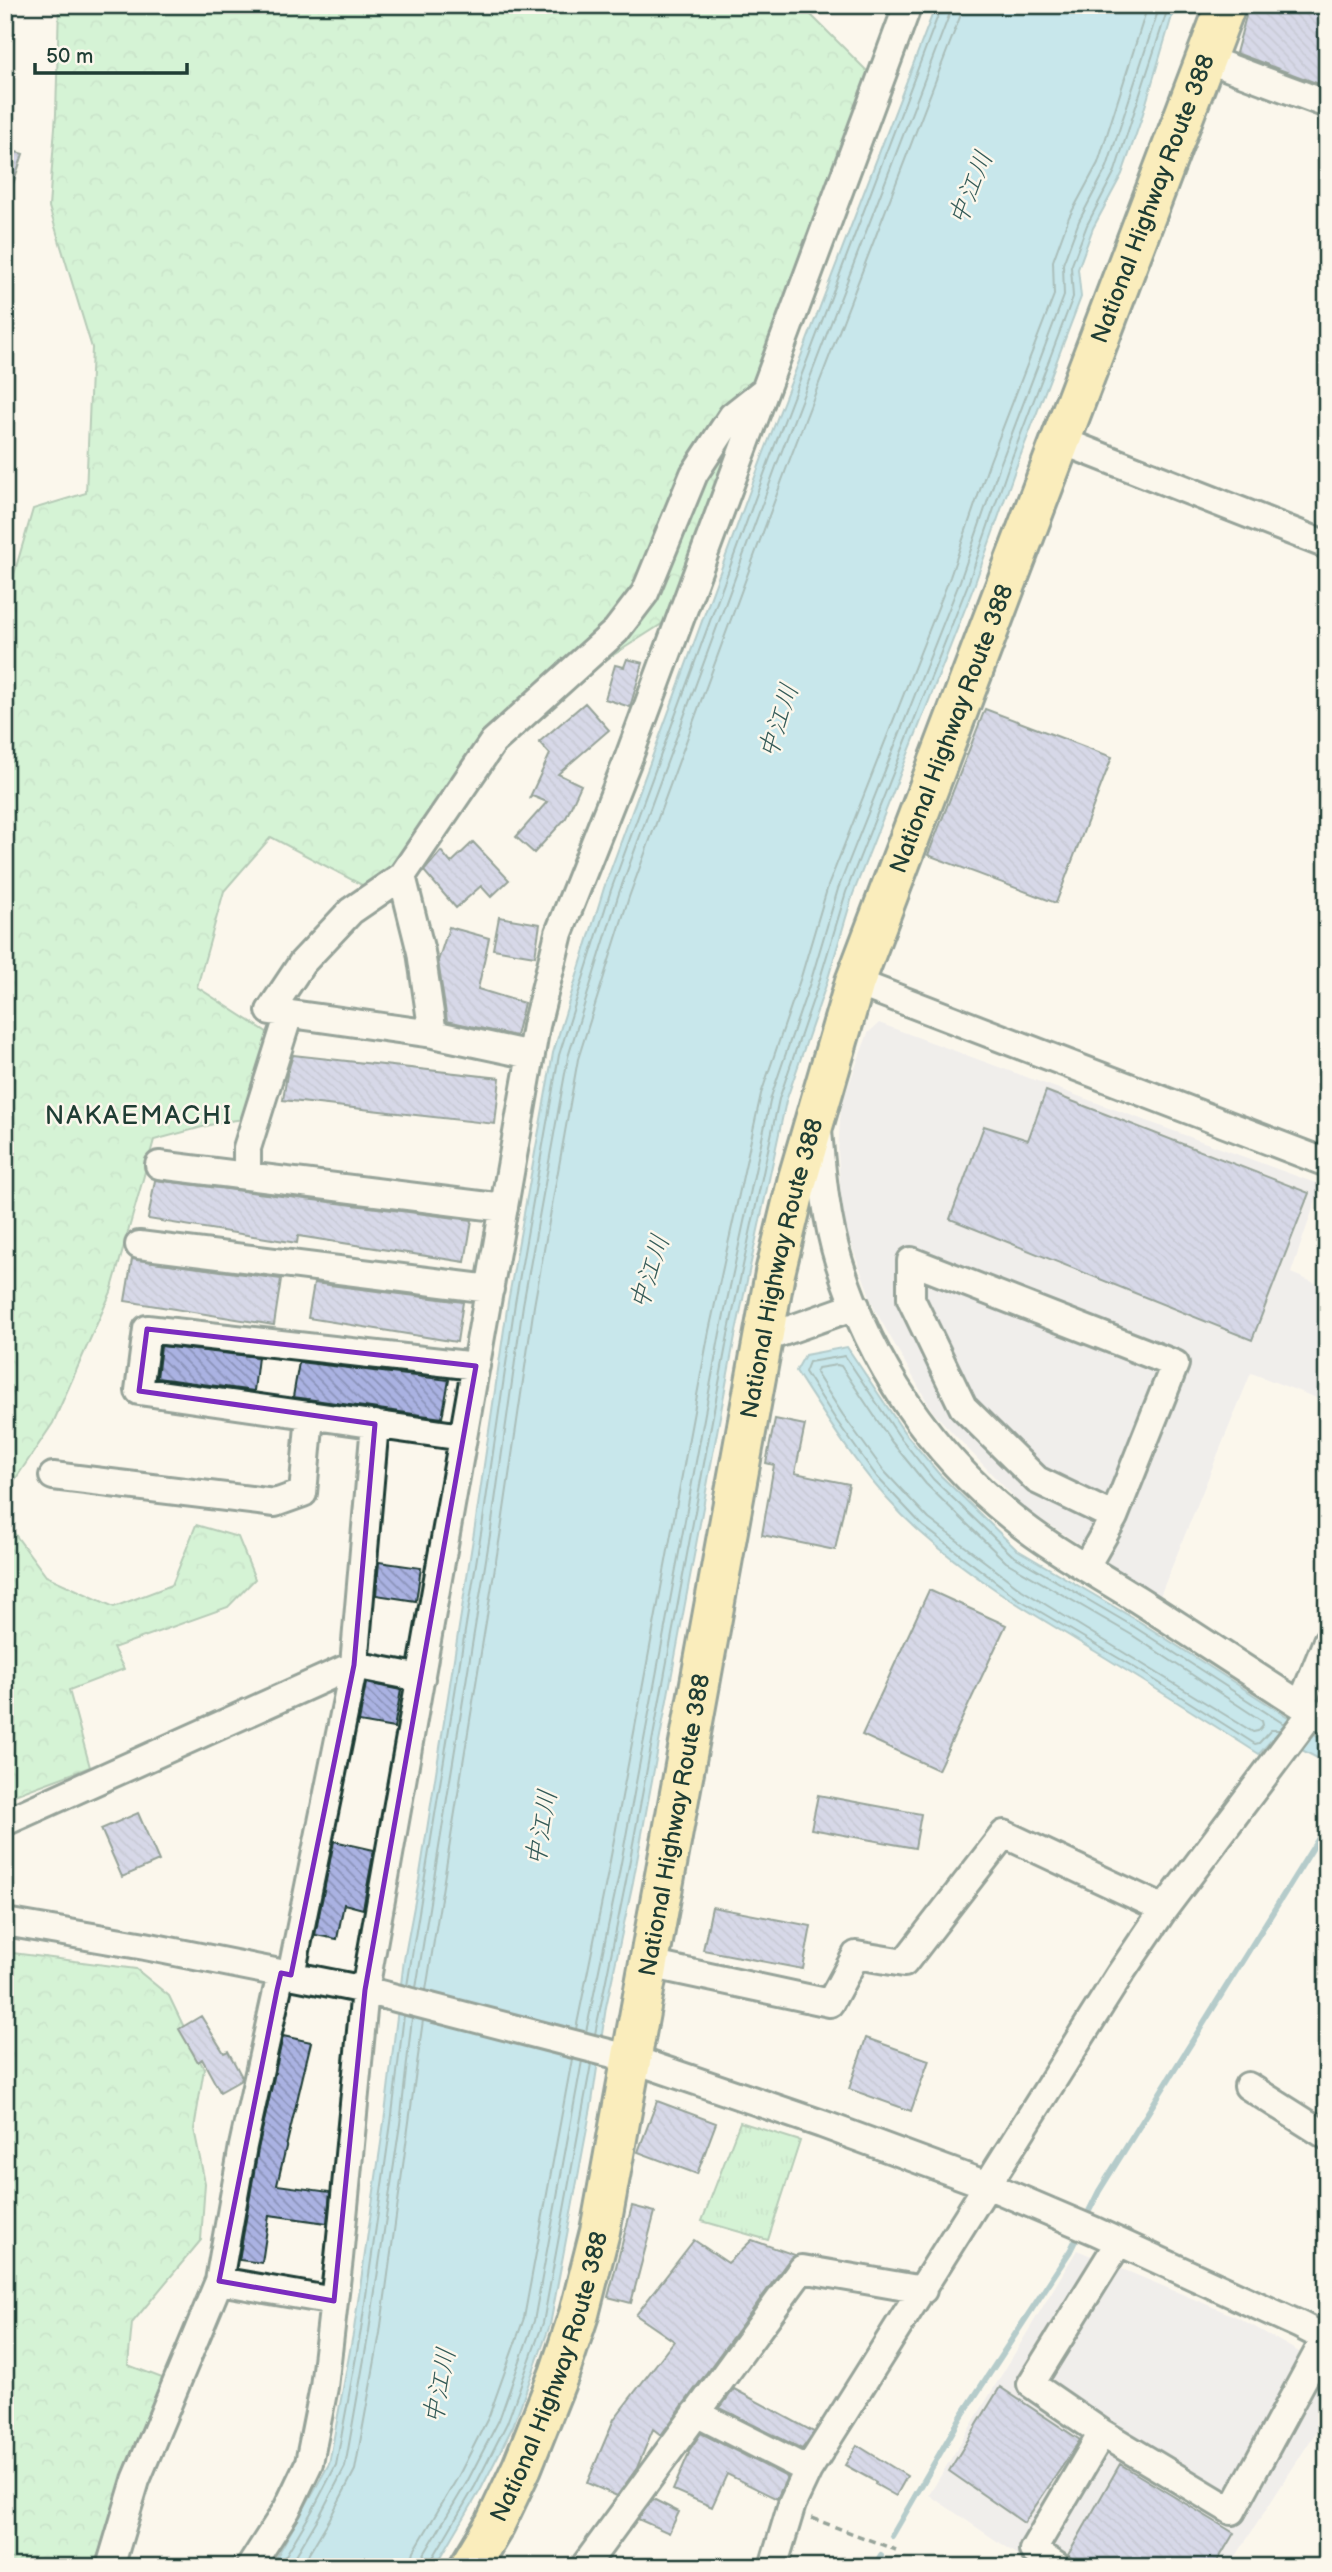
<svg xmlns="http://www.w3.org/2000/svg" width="1332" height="2572" font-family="'Balsamiq Sans','Klee One',sans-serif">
<defs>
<pattern id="grass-tufts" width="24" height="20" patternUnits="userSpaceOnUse" patternTransform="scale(1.75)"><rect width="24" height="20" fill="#a7edb9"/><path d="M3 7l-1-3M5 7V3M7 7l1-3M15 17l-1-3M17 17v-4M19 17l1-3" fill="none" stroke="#8fcca0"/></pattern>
<pattern id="forest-crowns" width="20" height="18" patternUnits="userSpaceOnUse" patternTransform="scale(1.75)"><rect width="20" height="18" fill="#a7edb9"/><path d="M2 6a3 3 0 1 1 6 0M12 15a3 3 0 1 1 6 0" fill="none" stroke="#8fcca0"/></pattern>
<pattern id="building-back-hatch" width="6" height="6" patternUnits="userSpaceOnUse" patternTransform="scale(1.75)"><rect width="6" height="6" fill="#aab2e2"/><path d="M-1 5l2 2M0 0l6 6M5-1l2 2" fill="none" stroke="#8a92b8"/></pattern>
</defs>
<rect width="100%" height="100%" fill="#fbf7ec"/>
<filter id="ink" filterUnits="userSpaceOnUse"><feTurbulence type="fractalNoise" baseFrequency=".0143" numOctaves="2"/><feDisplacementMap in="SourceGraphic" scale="14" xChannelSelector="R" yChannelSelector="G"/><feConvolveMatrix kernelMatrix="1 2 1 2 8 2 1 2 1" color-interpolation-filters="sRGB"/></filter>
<g filter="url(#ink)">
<path fill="#e3e2e9" d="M879,1023L1321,1185L1291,1273L1327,1288V1402L1251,1373L1160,1596L1025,1509L933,1412L875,1310L842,1219L838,1151L841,1106L868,1033Z
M1077,2250L1239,2318L1327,2368V2415L1229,2567H1035L929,2495Z"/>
<path fill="url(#grass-tufts)" stroke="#639576" stroke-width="2" d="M740,2122L800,2141L768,2240L702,2221Z"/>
<path fill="url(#forest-crowns)" stroke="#639576" stroke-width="2" d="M59,5H808L805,9L869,73L671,618L488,735L375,892L271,837L224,891L197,987L276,1038L252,1118L221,1122L154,1140L111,1292L53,1423L12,1484L8,1525L46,1576L114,1607L172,1585L196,1525L238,1537L255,1579L228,1607L113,1648L124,1669L69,1690L90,1767L9,1797L5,1790V605L33,509L86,493L92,348L49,207L56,114Z
M5,1952L136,1969L169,1996L204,2069L194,2129L205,2183L201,2240L132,2323L128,2365L170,2381L93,2567H5Z"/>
<path fill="#89d2e9" stroke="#5f96a1" stroke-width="2" d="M936,5H1177L1172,16L1141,120L1122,174L1093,228L1078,269L1081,297L1015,470L974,586L853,894L826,985L786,1101L735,1336L633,1882L606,2007L592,2102L550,2325L513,2426L481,2489L435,2567H271L329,2464L354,2329L384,2122L404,1960L419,1880L475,1526L508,1302L553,1053L604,888L763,455Z
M847,1347L904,1432L939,1474L1016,1549L1140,1622L1327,1742V1763L1275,1736L1259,1754C1204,1719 1149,1684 1093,1650C1033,1614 971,1578 918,1530C868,1485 832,1427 796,1371L805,1355Z"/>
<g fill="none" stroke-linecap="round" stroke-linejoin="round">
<path stroke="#49797c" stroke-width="2" d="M837,1365L841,1366L891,1441L926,1484L1006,1562L1132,1635L1262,1721L1263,1725L1258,1731L1253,1732L1022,1590L929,1519L884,1471L843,1415L816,1373L818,1368Z
M1280,1730H1271L1259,1743L1255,1744L1142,1672L1017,1598L923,1526L877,1477L836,1420L805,1372L809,1362L845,1356L899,1436L933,1479L1012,1555L1136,1628L1284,1724
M407,1986L482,1527L515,1303L559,1055L611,890L770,458L942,5
M416,1988L491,1529L523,1305L568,1057L619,893L778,461L950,13L951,5
M426,1990L501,1530L534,1306L578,1059L629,897L788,464L960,17L962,5
M576,2029L607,1877L709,1331L761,1094L801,977L828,886L950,577L990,461L1054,295L1053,261L1069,217L1098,163L1148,5
M586,2032L618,1879L720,1333L771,1097L811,980L838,889L960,581L1000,465L1064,296L1063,264L1079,221L1107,167L1160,5
M595,2034L626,1881L728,1335L779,1099L819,982L846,892L968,584L1008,468L1073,297L1071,267L1087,225L1115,171L1169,5
M279,2567L312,2511L336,2465L361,2330L391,2123L404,2015
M289,2567L320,2515L345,2467L369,2331L400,2124L412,2018
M301,2567L329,2520L355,2470L380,2333L423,2020
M410,2567L414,2551L458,2477L489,2416L524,2318L572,2059
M421,2567L423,2556L467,2482L499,2420L534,2321L582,2061
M430,2567L431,2561L475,2486L507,2423L543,2323L591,2064"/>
<path stroke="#5f96a1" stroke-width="6" d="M1084,2221L1099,2191L1327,1825
M892,2536L961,2417L1070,2251L1080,2231
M874,2567L881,2555"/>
</g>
<path fill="url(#building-back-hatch)" stroke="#1f3d34" stroke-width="2" d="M1249,5H1297L1327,17V87L1236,53Z
M5,149L23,154L8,199L5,198Z
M627,659L643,663L630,707L605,699L615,665L624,667Z
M585,703L609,730L558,774L581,785L566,818L534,853L516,837L547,802L532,796L529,799L550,754L539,742Z
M985,709L1112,757L1056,903L928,855Z
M473,842L509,880L491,897L481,886L456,908L424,871L441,851L451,863Z
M499,917L540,924L535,956L493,949Z
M449,927L489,938L478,989L524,1003L516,1036L447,1021L438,961Z
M293,1055L500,1078L495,1124L283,1100L287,1074Z
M1046,1091L1309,1193L1252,1340L950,1219L984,1126L1028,1140Z
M155,1180L472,1220L465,1262L298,1236L297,1243L148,1219Z
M132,1259L281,1279L274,1325L125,1301Z
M314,1283L463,1302L457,1342L308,1318Z
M161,1346L258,1357L254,1391L157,1378Z
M299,1362L449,1380L442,1418L293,1397Z
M775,1419L805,1425L795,1473L849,1484L835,1550L762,1535L774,1465L766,1463Z
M379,1562L421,1568L416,1601L376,1595Z
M929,1590L1006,1625L938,1770L862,1735Z
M366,1683L401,1690L394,1728L359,1722Z
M818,1795L921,1814L915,1848L811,1829Z
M138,1813L159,1861L122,1877L101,1829Z
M334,1841L374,1850L363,1909L344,1904L337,1939L315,1935Z
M712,1907L811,1926L803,1969L703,1950Z
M201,2016L224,2053L228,2051L242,2077L241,2080L220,2092L202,2059L198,2062L179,2029Z
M283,2036L311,2042L277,2185L330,2192L327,2223L269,2215L262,2263L239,2260L258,2149Z
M866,2038L929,2060L911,2111L849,2089Z
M657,2101L716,2123L697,2174L638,2152Z
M632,2206L655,2212L631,2303L608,2297Z
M694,2240L728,2263L752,2240L795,2255L789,2260L661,2435L653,2429L637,2468L617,2496L587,2483L614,2419L674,2341L636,2315Z
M1000,2387L1080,2440L1024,2523L949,2471Z
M734,2389L814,2432L802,2449L720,2408Z
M701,2433L787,2477L777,2499L727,2474L712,2507L673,2490L689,2453L688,2452Z
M857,2445L907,2476L896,2496L875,2484L876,2482L845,2465Z
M1120,2464L1234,2533L1214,2567H1084L1070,2557L1068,2555Z
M653,2499L679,2512L669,2533L638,2519Z"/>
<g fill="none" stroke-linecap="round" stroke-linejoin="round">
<defs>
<path id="minor" d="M1206,59L1327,104
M1062,441L1327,545
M402,876L421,952L433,1034
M855,982L1327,1163
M531,1055L433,1034L270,1011L302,963L351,911L402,876L493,742L616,631L645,593L694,474L732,416L765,390
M818,1131C822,1175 826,1220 839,1262C870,1363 930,1452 1013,1518C1051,1549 1096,1573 1137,1599C1200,1639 1262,1681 1325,1720
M159,1165L504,1208
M247,1176V1148L289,1014
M139,1245L490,1289
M763,1339L856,1306
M463,1437L139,1391L147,1329L476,1366
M53,1476L275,1503L303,1493L310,1415
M1086,1566L1114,1517L1037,1480L963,1407L911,1299V1261L1175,1364L1114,1517
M1301,1705L1327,1641
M5,1822L354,1665L421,1678
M5,1922L145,1946L365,1990L632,2059L822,2124L987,2185L1095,2231L1300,2325L1327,2339
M649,1964L830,2003L856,1955L904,1963L1004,1834L1164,1909
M291,1975L354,1665L375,1424
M1248,2086L1327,2136
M219,2281L334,2301
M696,2413L808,2470
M1102,2433L1232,2511L1325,2339
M110,2567L136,2480L219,2281L243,2146L281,1973
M250,2567L287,2509L309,2463L324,2387L339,2258L365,1990L536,1026L559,933L627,762L908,5
M584,2567L802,2269L923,2290
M773,2567L792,2504L808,2470L1120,1974L1164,1909L1312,1712
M1058,2567L1033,2550L1102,2433L1031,2384L1119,2242"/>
<g id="highway">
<path id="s1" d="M469,2567L495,2524L522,2467L559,2374L579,2314L600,2231L775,1273L798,1178L855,982L1226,5"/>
</g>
</defs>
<use href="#minor" stroke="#1f3d34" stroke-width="32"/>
<use href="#highway" stroke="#1f3d34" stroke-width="44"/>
<path stroke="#1f3d34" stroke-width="3.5" stroke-dasharray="7 5" stroke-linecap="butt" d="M812,2518L896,2550"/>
<use href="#minor" stroke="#fbf7ec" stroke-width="26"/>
<use href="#highway" stroke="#f9e181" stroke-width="38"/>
</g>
</g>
<path d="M0 0H1332V2572H0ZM147,1329L476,1366L365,1990L334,2301L219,2281L277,1990L281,1973L291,1975L354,1665L375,1424L139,1391Z" fill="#fbf7ec" fill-opacity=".55" fill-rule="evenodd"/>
<path fill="none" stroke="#7b2cbf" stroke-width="5" stroke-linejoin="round" d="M147,1329L476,1366L365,1990L334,2301L219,2281L277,1990L281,1973L291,1975L354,1665L375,1424L139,1391Z"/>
<g text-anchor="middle" stroke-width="5" stroke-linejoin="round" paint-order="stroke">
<g font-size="24" fill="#1f3d34" stroke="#fbf7ec">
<text dy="8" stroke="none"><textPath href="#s1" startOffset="2476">National Highway Route 388</textPath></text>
<text dy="8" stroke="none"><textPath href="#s1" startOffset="1909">National Highway Route 388</textPath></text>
<text dy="8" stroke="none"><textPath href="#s1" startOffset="1342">National Highway Route 388</textPath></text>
<text dy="8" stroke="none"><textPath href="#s1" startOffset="775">National Highway Route 388</textPath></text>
<text dy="8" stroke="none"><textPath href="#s1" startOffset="208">National Highway Route 388</textPath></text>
</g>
<g font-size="26" font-style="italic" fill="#345b58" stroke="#fbf7ec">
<text transform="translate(970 188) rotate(-68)" y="9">中江川</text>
<text transform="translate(778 721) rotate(-72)" y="9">中江川</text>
<text transform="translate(649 1272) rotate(-72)" y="9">中江川</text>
<text transform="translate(541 1828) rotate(-80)" y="9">中江川</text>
<text transform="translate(439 2386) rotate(-79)" y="9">中江川</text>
</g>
<g font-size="26" letter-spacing="2" fill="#1f3d34" stroke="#fbf7ec">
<text x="139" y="1124">NAKAEMACHI</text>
</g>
</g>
<rect width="1332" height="2572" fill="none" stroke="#fbf7ec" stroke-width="28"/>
<rect x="14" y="14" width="1304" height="2544" fill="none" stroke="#1f3d34" stroke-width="2.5" filter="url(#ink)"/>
<path d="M35 63v10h152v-10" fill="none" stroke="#1f3d34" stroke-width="3.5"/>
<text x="46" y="63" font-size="21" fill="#1f3d34" stroke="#fbf7ec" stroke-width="5" paint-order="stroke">50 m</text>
</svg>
